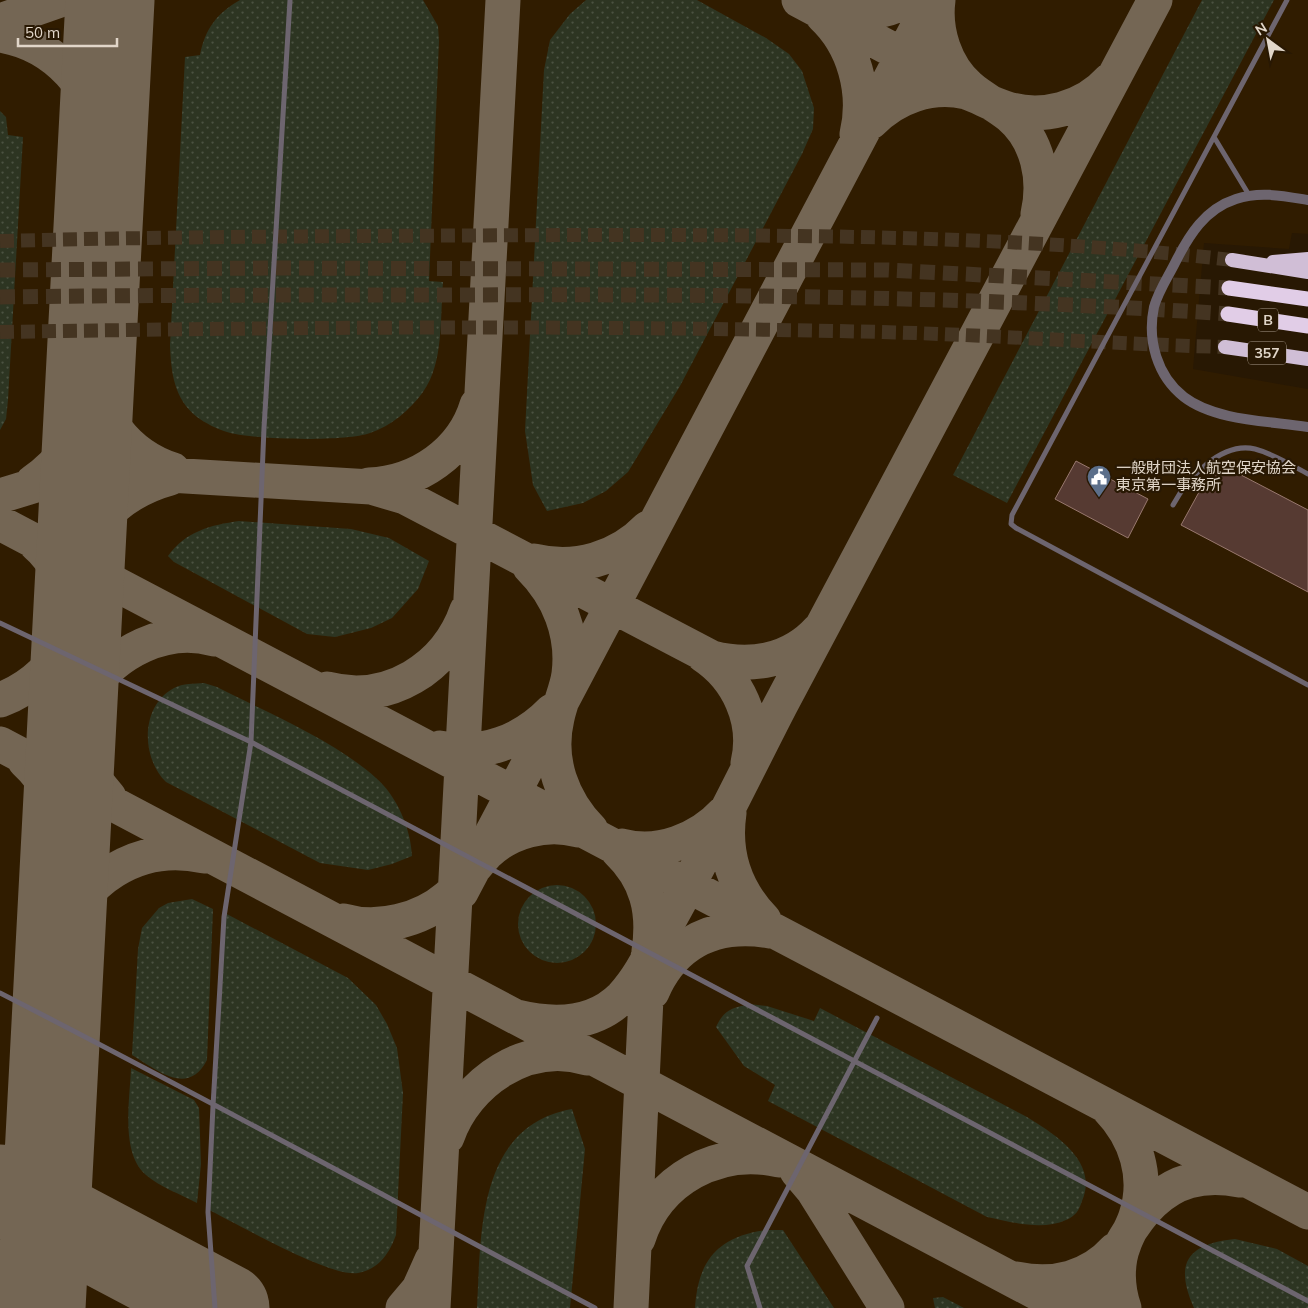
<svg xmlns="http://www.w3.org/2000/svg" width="1308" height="1308" font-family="Mulish,'Noto Sans JP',sans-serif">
<defs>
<pattern id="grass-dots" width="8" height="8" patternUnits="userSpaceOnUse" patternTransform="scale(1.25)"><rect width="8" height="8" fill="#2d3522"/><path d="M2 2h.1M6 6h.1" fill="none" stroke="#4b5241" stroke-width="1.8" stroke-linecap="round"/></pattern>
</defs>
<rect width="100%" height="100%" fill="#281803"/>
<path fill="#301c00" d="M0,0H1308V234L1292,233L1289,249L1204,243L1193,369L1308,389V1308H0Z"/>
<path fill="url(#grass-dots)" d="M240,0H423L438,26L439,41L429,281L443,282C440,317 444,363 423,392C410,410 391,426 370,433C346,442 252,440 227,432C217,429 205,423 197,417C174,399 171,372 170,345L185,57L200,55C205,29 217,13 240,0Z
M586,0H697L766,38L789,54L802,71L814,108L813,129L802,154L680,386L628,472L606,491L583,503L547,511L533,485L525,431L544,70L550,40L570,14Z
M1202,0H1274L1007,503L953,475Z
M0,111L6,117L8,135L23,137L8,400L6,419L0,430Z
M239,521L351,529L389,538L429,561L418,589L392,618L371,628L335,637L307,634L174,562L168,556C186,531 211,525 239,521Z
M204,683L217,687C268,713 334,740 376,778C397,796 411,829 412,856L392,864L368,870L320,863L166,782C141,758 140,706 174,688C183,683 194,684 204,683Z
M518 924a39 39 0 1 1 78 0a39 39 0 1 1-78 0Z
M192,899L213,909L207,1060C188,1097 157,1070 132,1055L138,949L142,928L159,908L168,903Z
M223,912L348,978L376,1005L387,1024L397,1048L403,1093L396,1235C389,1254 379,1269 358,1273C330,1278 236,1223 207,1209Z
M750,1004L767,1006L814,1021L820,1008L1027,1117C1056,1135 1099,1162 1082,1201C1079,1210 1076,1216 1066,1220C1042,1231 1011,1222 987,1217L768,1101L775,1085L744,1066L716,1027C724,1010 731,1008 750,1004Z
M131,1068L194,1100L199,1108L201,1164L197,1203C180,1194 160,1187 146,1175C120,1153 130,1099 131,1068Z
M572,1109L585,1149L570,1308H477C481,1233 477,1126 572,1109Z
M765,1230H783L834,1308H695C698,1261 717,1237 765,1230Z
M1235,1239L1277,1249L1308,1266V1308H1194C1174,1263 1187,1244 1235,1239Z
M943,1297L964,1308H935L933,1298Z"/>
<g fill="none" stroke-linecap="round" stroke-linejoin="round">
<path stroke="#746654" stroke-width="35" d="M799,0L923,66
M938,0C934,31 945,66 969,87C981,98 997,105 1010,116C1038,140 1046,179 1038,214
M825,10C853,16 883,14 908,0
M823,16C854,45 867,92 857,134
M0,21L60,0
M0,35C55,44 97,89 102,145
M871,122C895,97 931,84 966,92C979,96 991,104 1005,108C1041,120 1084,109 1110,80
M91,368C98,415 126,455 173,470
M33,482C63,462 81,433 89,398
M369,485C418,483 463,452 477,405
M0,496L85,470L371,487L405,497L712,658C751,668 791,661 819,630
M84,498L88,530L96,549
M0,523L1308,1212
M534,561C575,571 618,559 648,528
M80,564C88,519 129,489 170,478
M530,567C559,596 574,634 569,674C567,689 560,703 557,718C547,760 562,800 591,830
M703,655C738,678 758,721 748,763
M327,689C388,705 447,668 467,610
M0,700C32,688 58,664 70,632C72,627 76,619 76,614C74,593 51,556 36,544
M0,744L1066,1308
M440,748C482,757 523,741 552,711
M25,761C48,782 60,809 65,839
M109,797C94,780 69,746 73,722C74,711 81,701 88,692C115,652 166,625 214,639
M729,813C723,854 735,890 764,920
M622,846C658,856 699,840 724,813
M618,851C647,879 655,911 649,951
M461,892L932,0
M344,921C378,931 421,920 448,897C462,884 473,868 486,854C509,831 547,821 578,830
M60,943C78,880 139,841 204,856
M652,992C674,941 716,922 770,931
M517,1017C554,1026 594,1025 622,997C642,976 654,947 668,922C708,851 743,778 780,706C904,470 1031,236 1155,0
M1108,1108C1136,1137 1149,1177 1136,1216C1133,1226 1127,1235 1124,1244C1116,1264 1117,1288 1124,1308
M447,1137C466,1082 527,1040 587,1058
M797,1171L813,1190L887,1308
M54,1190L59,1274L64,1308
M638,1239C657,1179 719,1146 779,1160
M1017,1279C1053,1287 1090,1278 1115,1250
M17,1308L37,1208L50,1107
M403,1308L419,1289L432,1260
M433,1308L503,0
M631,1308L648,957
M1089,1308C1124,1242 1148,1162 1240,1180"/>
<path stroke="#746654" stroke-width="89" d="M0,1189L225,1308
M41,1308L110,0"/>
</g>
<path fill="#563a32" stroke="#98786e" d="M1076,461L1148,499L1128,538L1055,499Z
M1222,465L1308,510V592L1181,525L1210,472Z"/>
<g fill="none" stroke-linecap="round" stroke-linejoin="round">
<path stroke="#443421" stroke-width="14" stroke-dasharray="14 7" stroke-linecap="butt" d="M0,241C192,236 384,236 576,235C795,235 1014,235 1232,260
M0,332C293,327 587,325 881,332C996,335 1110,344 1225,347"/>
<path stroke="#443421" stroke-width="15" stroke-dasharray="15 8" stroke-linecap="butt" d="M0,270L272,268L888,270L1229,288
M0,297C148,295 296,295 445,295C706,294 968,296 1228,314"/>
<path stroke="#6d656f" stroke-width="5" d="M1287,0L1012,515L1011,524L1016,528L1308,685
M1214,137L1249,195
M1173,505C1187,479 1221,441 1255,449C1274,454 1291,465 1308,474
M0,623L251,742L1308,1301
M0,993C200,1095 397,1203 595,1308
M215,1308L208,1212L213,1106L224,917L251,742L264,428L290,0
M760,1308L747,1266L877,1018"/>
<path stroke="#6d656f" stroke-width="10" d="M1308,200C1284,196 1260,191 1236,199C1205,209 1189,235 1175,263C1168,277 1158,292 1154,307C1147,340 1157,376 1184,397C1215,421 1270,421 1308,427"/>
<path stroke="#d0bed6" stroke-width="14" d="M1232,260L1308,272
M1273,262L1308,259
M1225,347L1308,359"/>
<path stroke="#e1cde7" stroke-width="15" d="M1229,288L1308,299
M1228,314L1308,326"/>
</g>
<defs>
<symbol id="civic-pin" viewBox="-11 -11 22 30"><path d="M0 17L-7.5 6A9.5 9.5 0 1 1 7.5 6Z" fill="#5c6f8a" stroke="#281803"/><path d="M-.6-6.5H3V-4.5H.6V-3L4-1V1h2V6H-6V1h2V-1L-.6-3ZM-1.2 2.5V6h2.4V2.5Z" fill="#fff"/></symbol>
</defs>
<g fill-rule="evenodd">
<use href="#civic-pin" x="1085" y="463" width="28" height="38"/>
</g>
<g text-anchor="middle" stroke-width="4.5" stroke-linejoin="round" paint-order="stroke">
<g fill="#281803" stroke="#aa9d8e" stroke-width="1">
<rect x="1258" y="308.5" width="20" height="23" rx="4"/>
<rect x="1248" y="341.5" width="38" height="23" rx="4"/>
</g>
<g font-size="14" font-weight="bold" fill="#e1d6c9">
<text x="1268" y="325">B</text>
<text x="1267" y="358">357</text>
</g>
<g font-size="15" fill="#e1d6c9" stroke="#281803" text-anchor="start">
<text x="1116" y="473">一般財団法人航空保安協会<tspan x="1116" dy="17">東京第一事務所</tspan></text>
</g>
</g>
<g transform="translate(1268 40) rotate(328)" stroke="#281803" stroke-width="4" paint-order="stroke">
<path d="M0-4L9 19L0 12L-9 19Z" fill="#e1d6c9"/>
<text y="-8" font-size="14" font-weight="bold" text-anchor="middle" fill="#e1d6c9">N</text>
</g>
<path d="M18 38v8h99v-8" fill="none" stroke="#e1d6c9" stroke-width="2.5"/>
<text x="25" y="38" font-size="15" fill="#e1d6c9" stroke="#281803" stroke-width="4" paint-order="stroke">50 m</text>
</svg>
